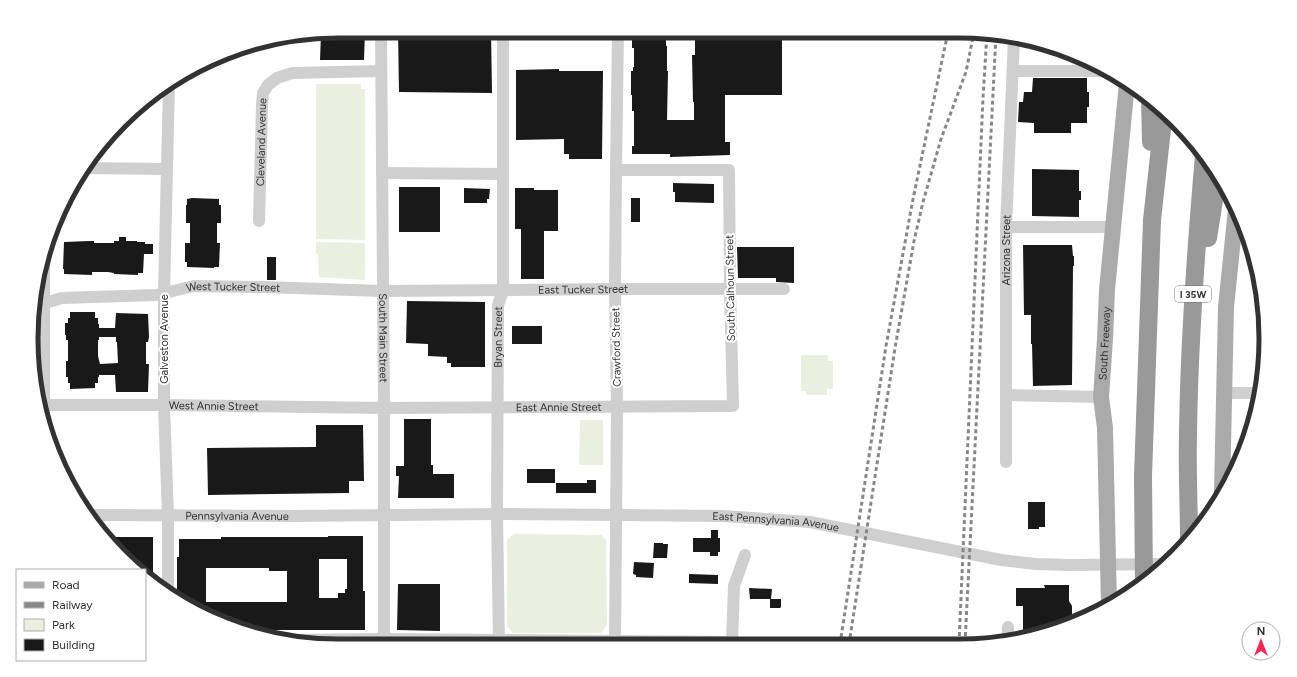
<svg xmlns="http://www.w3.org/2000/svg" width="1297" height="677" font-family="Figtree,sans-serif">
<rect width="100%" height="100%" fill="#fff"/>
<path fill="#eaefdf" d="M316,84H361V89H365V240L316,239Z
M316,242L365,243V280L319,277L318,255L316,254Z
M801,355H828V361H833V389H827V395H806V391H801Z
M580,420H603V465H579Z
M514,534L601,535L606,540L607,625L601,633H513L507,626V540Z"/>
<path fill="#191919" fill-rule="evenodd" d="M338,31H365L364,60H320L321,34Z
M398,31H491L492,93L399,92Z
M632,31H662V34H666V46H667V71H668L667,120H694V102H693L692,55H695V31H720V38H737V31H782V95H725V142H730V155L670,157V154H632V146H634V111H632V95H631V71H633V67H634V48H632Z
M559,69V71H603L602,159H569V154H564V139L516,140V70Z
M1033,78H1087V92H1089V107H1087V123H1071V133H1034V123L1018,122L1019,102H1023L1024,92H1032Z
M1032,169L1079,170V191H1081V200H1079V217L1032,216Z
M673,183L714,184V203L675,202V192H673Z
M399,187H440V232H399Z
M464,188L490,189L489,199H487V203H464Z
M515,188H534V190H558V231H544V279H521V229H515Z
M192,198L219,199V205H221V223H217V243H220L219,267H214V268L187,267V262H185V243H190V223H186V205H187V199Z
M631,198H640V222H631Z
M119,237H126V241H137V242H145V244H153V254H144L143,273H138V275L114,274V273L108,272H92V275L64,274V269H63L64,242L89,241H94V243H114V241H119Z
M1023,245H1072L1073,256H1074V266H1073L1072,385L1033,386L1032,344H1031V315H1024Z
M737,247H794V283L776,282V278H738Z
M267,257H276V280H267Z
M407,301L485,302V367H451V363H447V357L428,356V344L406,343Z
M70,312H95V318H98V324H99V328H115L116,313L148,314L149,337L148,342H146V364H149L148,392H116L115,375H99V377H98V383H95V388L70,389V383H68V377H66V361H68V340H66V335H65V323H68V318H70ZM99,337H116V342H117L118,363L100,364L98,356V340H99Z
M512,326H542V344H512Z
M404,419H431V465H433V474H454V498H398L399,476H396V466H404Z
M316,425H363L364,481H349V493L208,495L207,448L316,447Z
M527,469H555V483H527Z
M587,480H596V493H556V483H587Z
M1028,502H1045V527H1039V529H1028Z
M711,530H718V538H720V552H718V556H710V552H693V538H711Z
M328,536H363V591H365V630H244L202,614L177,598V557H179V539H221V537H328ZM319,559H347V589H345V593H338V598H319ZM206,568H269V571H287V602H206Z
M105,537H153V584L145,577V570H138L107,541Z
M654,543H663V544H668L667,558H653Z
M634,562L654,563L653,578L636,577V575L633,574Z
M689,574L718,575V584L689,583Z
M398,584H440V631L397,630Z
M1044,585H1069V601L1072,606V624L1023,637V606H1016V588H1045Z
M749,588L772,589L771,599H781V607L780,608H770V599H750Z"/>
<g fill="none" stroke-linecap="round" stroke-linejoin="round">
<g stroke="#cfcfcf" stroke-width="12">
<path id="s1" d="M381,31L384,408V645"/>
<path d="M1013,71H1108"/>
<path d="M83,168L167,169"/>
<path d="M382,173L503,174"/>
<path id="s2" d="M259,221L262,105L263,93L268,85L277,78L292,73L381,71"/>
<path d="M1006,227H1113"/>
<path d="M44,254V413"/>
<path id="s3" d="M37,303H45L62,298L156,295L194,286L263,287L383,291L615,289H784"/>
<path d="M1224,393H1260"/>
<path d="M1006,395L1101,397"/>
<path id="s4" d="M43,407L44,405H164L384,408L733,406L730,289L729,170H616"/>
<path id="s5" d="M1006,462V227L1014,38"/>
<path id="s6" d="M91,515L293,516L497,514L723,516L810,522L1001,560L1036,564L1069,565L1163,564"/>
<path d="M168,593V516L164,405V293L169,85"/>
<path d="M1008,627V641"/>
<path d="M285,640L384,639L732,642L734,586L745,555"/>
<path d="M615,644L617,407L615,289L616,170L618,31"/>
<path id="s7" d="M499,645L497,514L498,305L503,290V31"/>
</g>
<g stroke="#aaa" stroke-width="16">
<path d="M1222,493L1226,307L1236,209"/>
<path id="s8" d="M1109,605L1105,428L1101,397L1105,339L1107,290L1127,83"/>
</g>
<path stroke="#999" stroke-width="18" d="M1150,99L1151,142
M1208,238L1218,175
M1189,542C1189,506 1187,471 1188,435C1189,342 1196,248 1204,155
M1144,582L1143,476L1152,220L1164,111"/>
<path stroke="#878787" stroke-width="3" stroke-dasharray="4 3" stroke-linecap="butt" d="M959,643L983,98L987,33
M965,643L996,35
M840,644L886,346L913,199L948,32
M849,644L895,348L914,241L923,202L941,139L966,72L974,32"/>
</g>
<g text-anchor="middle" stroke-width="4" stroke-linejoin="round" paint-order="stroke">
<rect fill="#fff" stroke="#707070" stroke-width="1" x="1175" y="286" width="36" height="16" rx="3"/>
<g font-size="10" font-weight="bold" fill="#323232">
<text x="1193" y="298">I 35W</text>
</g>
<g font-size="11" fill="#323232" stroke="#fff">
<text dy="4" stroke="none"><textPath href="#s2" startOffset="79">Cleveland Avenue</textPath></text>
<text dy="4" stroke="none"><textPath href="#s5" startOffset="212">Arizona Street</textPath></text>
<text dy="4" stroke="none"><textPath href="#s3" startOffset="198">West Tucker Street</textPath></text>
<text transform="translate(730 288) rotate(-91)" y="4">South Calhoun Street</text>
<text dy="4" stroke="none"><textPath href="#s3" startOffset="548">East Tucker Street</textPath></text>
<text dy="4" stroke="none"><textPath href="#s1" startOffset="307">South Main Street</textPath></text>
<text dy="4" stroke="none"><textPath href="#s7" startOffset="308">Bryan Street</textPath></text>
<text transform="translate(164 339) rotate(-90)" y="4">Galveston Avenue</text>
<text dy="4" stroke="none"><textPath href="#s8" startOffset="262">South Freeway</textPath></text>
<text transform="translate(616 347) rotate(-91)" y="4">Crawford Street</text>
<text dy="4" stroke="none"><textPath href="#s4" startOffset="172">West Annie Street</textPath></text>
<text dy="4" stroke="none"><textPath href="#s4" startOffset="517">East Annie Street</textPath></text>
<text dy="4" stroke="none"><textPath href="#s6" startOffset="146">Pennsylvania Avenue</textPath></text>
<text dy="4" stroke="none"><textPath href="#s6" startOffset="685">East Pennsylvania Avenue</textPath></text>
</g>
</g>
<path d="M0 0H1297V677H0ZM338 38H959A300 300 0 0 1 1259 338V339A300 300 0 0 1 959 639H338A300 300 0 0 1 38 339V338A300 300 0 0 1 338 38Z" fill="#fff" fill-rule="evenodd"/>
<path fill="none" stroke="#323232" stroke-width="5" d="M338 38H959A300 300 0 0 1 1259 338V339A300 300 0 0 1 959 639H338A300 300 0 0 1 38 339V338A300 300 0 0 1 338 38Z"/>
<rect x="16" y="569" width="130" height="92" fill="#ffffff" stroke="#adadad"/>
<rect x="24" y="582" width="20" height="6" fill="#aaaaaa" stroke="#adadad"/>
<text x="52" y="589" font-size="12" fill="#323232">Road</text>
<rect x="24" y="602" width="20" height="6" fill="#878787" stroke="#adadad"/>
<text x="52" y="609" font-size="12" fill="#323232">Railway</text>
<rect x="24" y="619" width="20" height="12" fill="#eaefdf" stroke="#adadad"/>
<text x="52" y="629" font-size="12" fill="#323232">Park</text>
<rect x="24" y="639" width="20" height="12" fill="#191919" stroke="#adadad"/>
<text x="52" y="649" font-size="12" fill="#323232">Building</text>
<g transform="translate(1261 641)"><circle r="19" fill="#ffffff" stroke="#adadad"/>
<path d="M0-3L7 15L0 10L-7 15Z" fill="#f02c56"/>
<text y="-6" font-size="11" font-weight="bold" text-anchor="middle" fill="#323232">N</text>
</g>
</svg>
